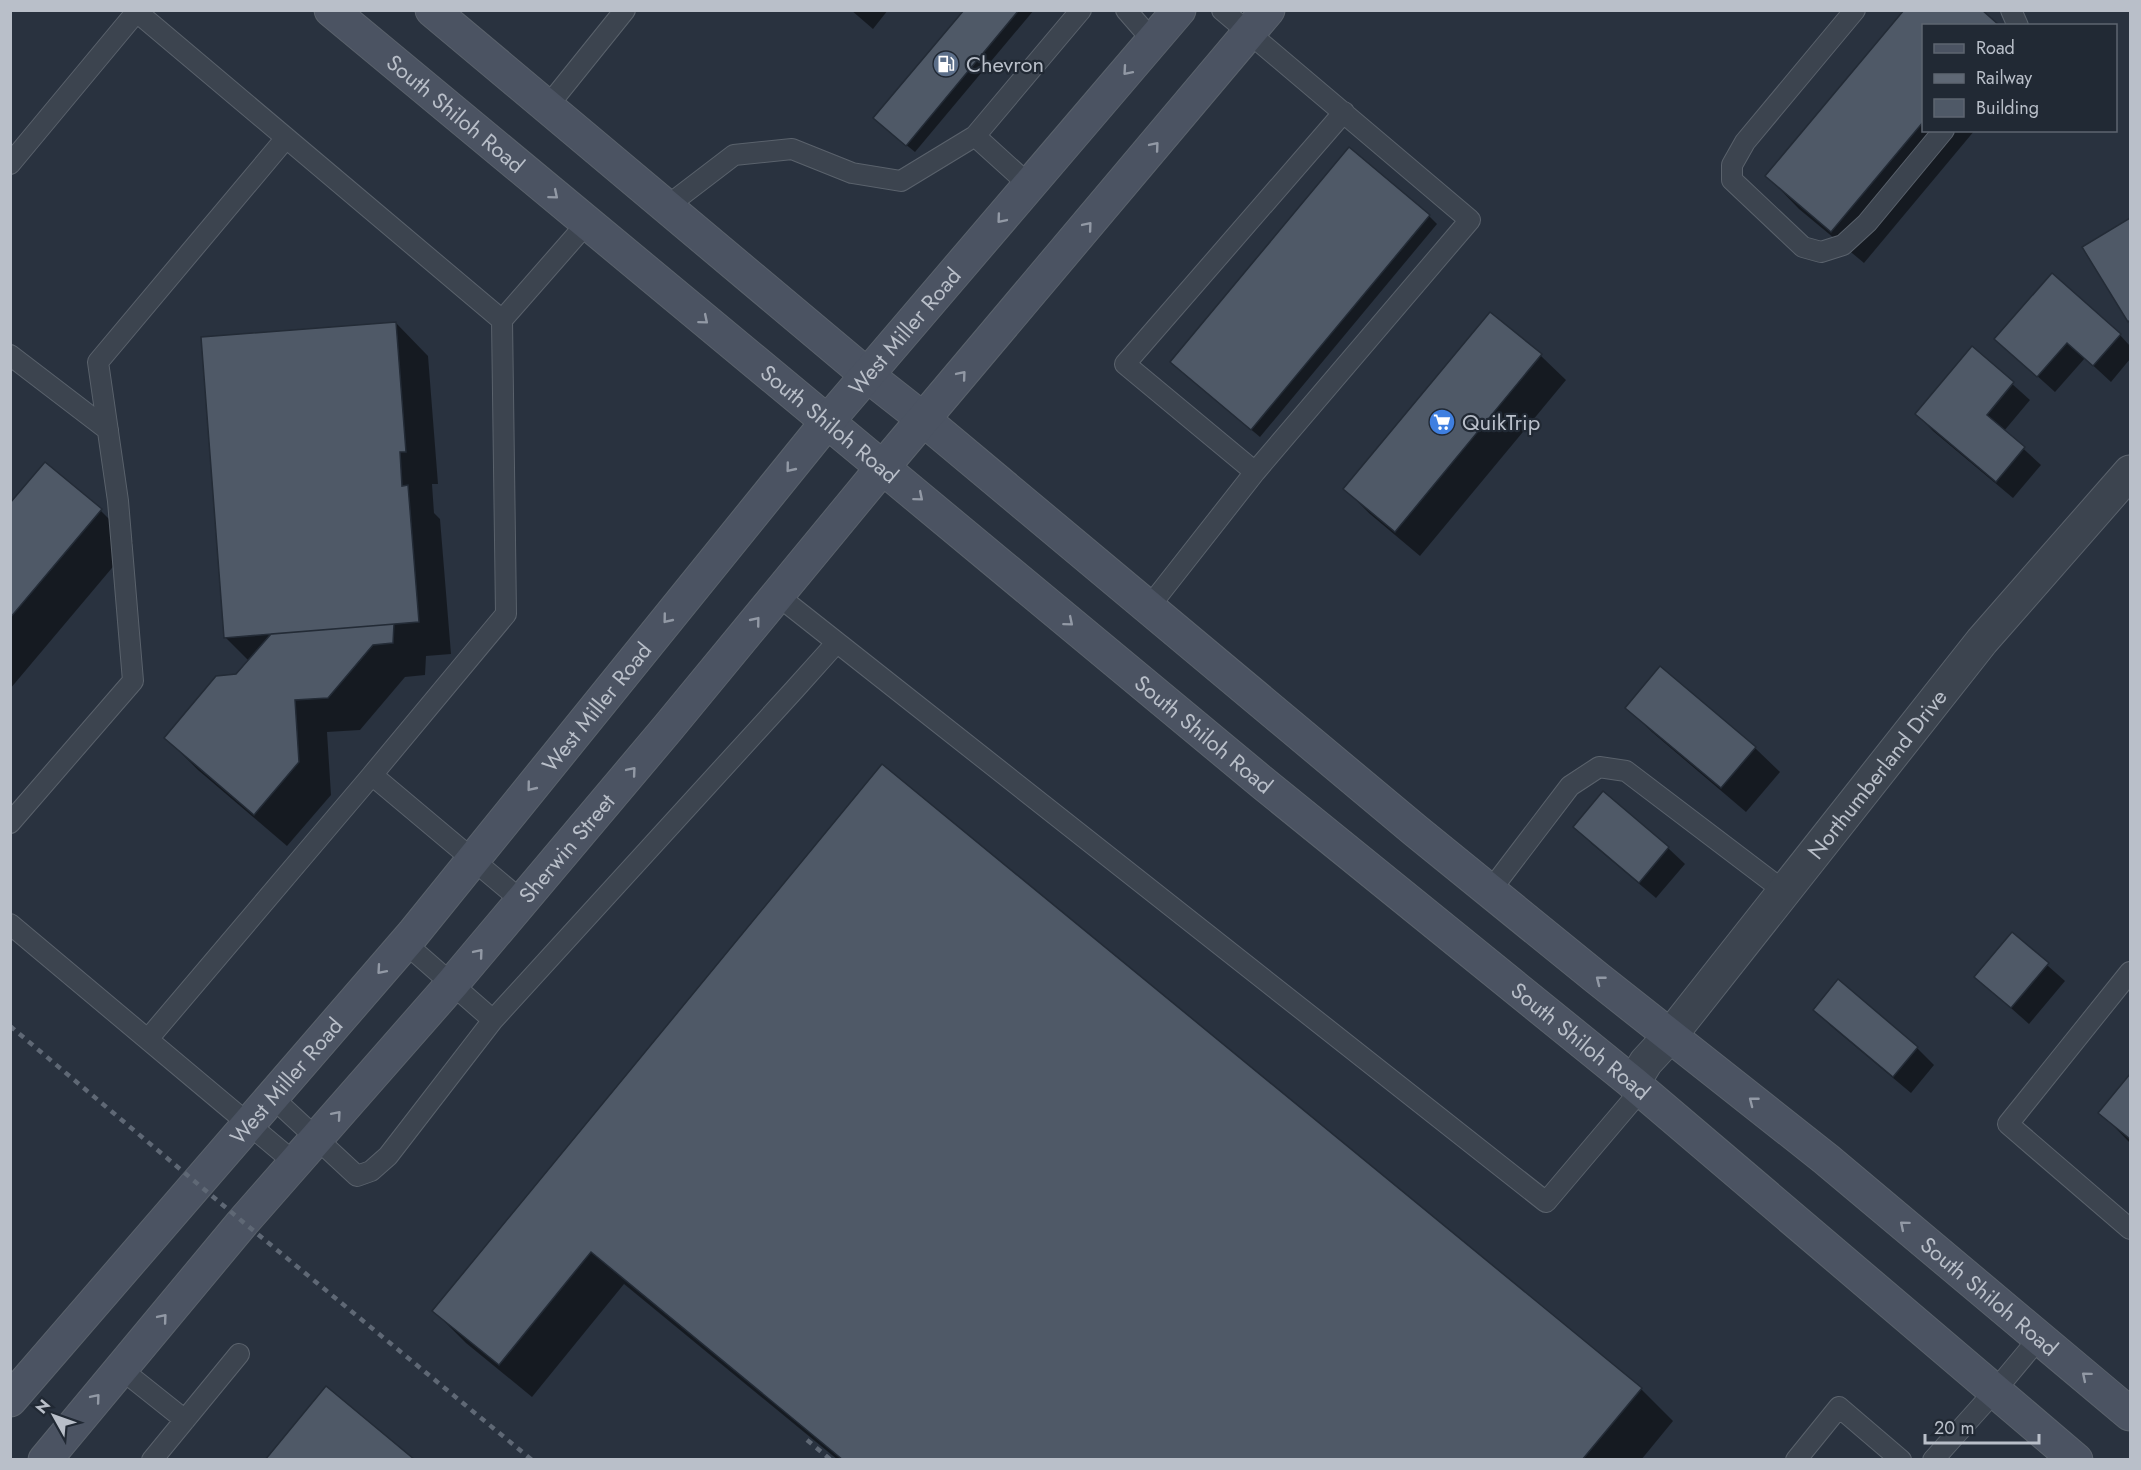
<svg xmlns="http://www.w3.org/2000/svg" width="2141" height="1470" font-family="Jost,sans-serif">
<rect width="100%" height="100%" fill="#29323f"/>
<path fill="#0007" d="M851,10H888L873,29Z
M966,10H1034L915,152L883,126Z
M1924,26V130H1975L1864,263L1799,209L1767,176Z
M1429,216L1437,224L1260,437L1180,370Z
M2130,219V323L2084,247Z
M1490,314L1541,356L1566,380L1420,556L1370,514L1345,489Z
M396,323L428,356L438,484H432L434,513L440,519L451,654L426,656L425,675L405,677L360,730L327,732L331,795L287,846L198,770L166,738L237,676L249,661L225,637Z
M2120,335L2130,346V359L2111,382L2085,358L2055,392L1996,339Z
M1972,348L2030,400L2004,431L2041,465L2013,498L1933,431L1917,414Z
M10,505L100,510L133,543L10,689Z
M1627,708L1755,748L1780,772L1746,812L1652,732Z
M882,766L1641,1389L1673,1421L1641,1460H838L624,1284L532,1397L466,1343L434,1311Z
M1575,827L1668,848L1685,864L1656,898L1592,844Z
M2012,934L2065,981L2029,1024L1976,977Z
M1838,981L1917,1048L1934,1065L1911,1093L1831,1026L1815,1010Z
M2130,1076V1143L2101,1113Z"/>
<path fill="#4f5967" stroke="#232b36" stroke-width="1.5" d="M964,10H1019L906,146L873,118Z
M1904,10H1982L2000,26H1924V121L1831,232L1765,176Z
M1349,147L1430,215L1251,430L1170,362Z
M2130,218V320L2128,322L2082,247Z
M2052,273L2121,334L2093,366L2067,343L2037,377L1994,339Z
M1490,312L1542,354L1395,532L1343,489Z
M396,322L406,452H400L402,486L408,485L419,622L224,638L201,337Z
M1972,346L2014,382L1987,415L2025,447L1996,482L1915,414Z
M45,462L102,509L10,618V503Z
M394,624L393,643L373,645L328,698L295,700L299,762L254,815L164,738L216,676L236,674L271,634Z
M1660,666L1756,747L1721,788L1625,708Z
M882,764L1642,1388L1582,1460H843L591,1252L499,1365L432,1311Z
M1603,791L1669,847L1639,883L1573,827Z
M2012,932L2049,963L2011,1008L1974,977Z
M1838,979L1918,1047L1893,1077L1813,1010Z
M2130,1074V1139L2098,1113Z
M326,1386L415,1460H265Z"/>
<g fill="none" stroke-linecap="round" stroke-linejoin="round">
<defs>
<path id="lane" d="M1126,10L1153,41
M1855,10L1745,142L1732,165V180L1803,247L1821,252L1843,245L1867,223L1944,130
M2011,10L2018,26
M137,12L502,320L587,223
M547,107L625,10
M975,136L1081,10
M10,164L138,10
M666,207L734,155L792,149L852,173L901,181L975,136L1029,185
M502,320L506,614L372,775L522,901
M10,355L108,430
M1255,472L1125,364L1344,112
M777,595L1546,1202L1641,1090
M1149,607L1255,472L1470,220L1222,10
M10,823L133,681L118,501L98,362L286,138
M1490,891L1570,786L1599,767L1626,771L1784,891
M10,924L295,1163
M405,943L493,1020
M2130,972L2008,1124L2130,1229
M148,1039L372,775
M272,1097L357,1176L371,1171L388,1156L493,1020L795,689L830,650L835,641
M121,1369L185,1420
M152,1460L239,1354
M1796,1460L1839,1407L1901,1460
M1933,1460L1994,1392L2039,1338"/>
<g id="street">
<path id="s1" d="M1633,1083L1646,1062L1670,1036L1982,641L2130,472"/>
</g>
<g id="secondary">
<path id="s2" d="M331,10L1264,784L1633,1083L2076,1460"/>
<path id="s3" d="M432,10L867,375L923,419L1416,831L1597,978L1826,1159L2130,1414"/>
<path id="s4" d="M10,1400L413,934L827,422L1179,10"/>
<path id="s5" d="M45,1460L243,1222L452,984L667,729L883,467L1268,10"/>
</g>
</defs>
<use href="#lane" stroke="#5a626c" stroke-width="22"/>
<use href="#street" stroke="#5a626c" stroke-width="35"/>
<use href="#secondary" stroke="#5a626c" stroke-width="35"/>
<use href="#lane" stroke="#3c444f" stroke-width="20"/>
<use href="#street" stroke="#3c444f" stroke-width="33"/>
<use href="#secondary" stroke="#4b5362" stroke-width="33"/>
<path stroke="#5f6875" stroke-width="4.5" stroke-dasharray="6 6" stroke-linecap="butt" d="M10,1026L243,1222L532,1460
M807,1440L831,1460"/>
</g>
<defs><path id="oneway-chevron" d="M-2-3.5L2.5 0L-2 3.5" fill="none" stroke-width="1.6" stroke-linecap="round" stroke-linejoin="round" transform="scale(1.5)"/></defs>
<g stroke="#9299a5">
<use href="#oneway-chevron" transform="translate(1127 71) rotate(131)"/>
<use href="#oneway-chevron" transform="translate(1155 146) rotate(-50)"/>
<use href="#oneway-chevron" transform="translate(554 195) rotate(40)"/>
<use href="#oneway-chevron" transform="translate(1001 219) rotate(130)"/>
<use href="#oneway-chevron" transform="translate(1088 226) rotate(-50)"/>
<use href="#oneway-chevron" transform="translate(704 320) rotate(40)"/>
<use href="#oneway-chevron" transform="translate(962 375) rotate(-50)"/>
<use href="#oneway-chevron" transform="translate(790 468) rotate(129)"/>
<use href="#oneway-chevron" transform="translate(919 497) rotate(40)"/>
<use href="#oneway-chevron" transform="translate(667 619) rotate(129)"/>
<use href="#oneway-chevron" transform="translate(756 621) rotate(-51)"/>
<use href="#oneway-chevron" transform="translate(1069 622) rotate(40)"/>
<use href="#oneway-chevron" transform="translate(632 771) rotate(-50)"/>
<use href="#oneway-chevron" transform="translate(531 787) rotate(129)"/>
<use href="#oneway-chevron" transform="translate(479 953) rotate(-50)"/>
<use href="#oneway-chevron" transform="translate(381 970) rotate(131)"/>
<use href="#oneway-chevron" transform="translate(1600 980) rotate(-142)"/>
<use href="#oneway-chevron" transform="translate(1753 1101) rotate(-142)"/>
<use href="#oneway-chevron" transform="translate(337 1115) rotate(-49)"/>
<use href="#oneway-chevron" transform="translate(1904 1225) rotate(-140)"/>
<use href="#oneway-chevron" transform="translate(163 1318) rotate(-50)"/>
<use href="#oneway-chevron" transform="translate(2086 1376) rotate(-140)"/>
<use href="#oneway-chevron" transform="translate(96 1398) rotate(-50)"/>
</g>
<defs>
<symbol id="fuel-disc" viewBox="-11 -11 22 22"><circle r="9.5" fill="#5c6f8a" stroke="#212934"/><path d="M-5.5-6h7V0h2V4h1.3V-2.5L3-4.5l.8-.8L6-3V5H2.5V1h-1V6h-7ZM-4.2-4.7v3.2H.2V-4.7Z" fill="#fff"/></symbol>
<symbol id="supermarket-disc" viewBox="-11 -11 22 22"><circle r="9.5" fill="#3f7fe0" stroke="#212934"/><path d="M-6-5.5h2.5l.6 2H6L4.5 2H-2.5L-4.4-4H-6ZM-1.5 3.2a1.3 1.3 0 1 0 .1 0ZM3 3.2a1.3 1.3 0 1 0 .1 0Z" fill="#fff"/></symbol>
</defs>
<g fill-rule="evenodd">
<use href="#fuel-disc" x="931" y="49" width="30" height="30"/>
<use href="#supermarket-disc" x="1427" y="407" width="30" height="30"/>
</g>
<g text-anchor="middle" stroke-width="4.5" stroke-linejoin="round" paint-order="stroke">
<g font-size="22" fill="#b9bfc9" stroke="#212934" text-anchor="start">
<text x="966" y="72">Chevron</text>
<text x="1462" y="430">QuikTrip</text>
</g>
<g font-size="22" fill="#b9bfc9" stroke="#212934">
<text dy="8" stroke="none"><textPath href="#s2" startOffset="162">South Shiloh Road</textPath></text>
<text dy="8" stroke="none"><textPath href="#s4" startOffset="1394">West Miller Road</textPath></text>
<text dy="8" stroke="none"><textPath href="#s2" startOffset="648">South Shiloh Road</textPath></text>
<text dy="8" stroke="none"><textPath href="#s4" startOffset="908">West Miller Road</textPath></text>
<text dy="8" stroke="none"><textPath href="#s2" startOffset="1134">South Shiloh Road</textPath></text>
<text dy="8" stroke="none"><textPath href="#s1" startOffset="394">Northumberland Drive</textPath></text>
<text dy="8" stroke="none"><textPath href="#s5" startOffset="804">Sherwin Street</textPath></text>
<text dy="8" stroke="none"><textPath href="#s2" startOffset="1620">South Shiloh Road</textPath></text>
<text dy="8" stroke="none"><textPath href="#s4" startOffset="422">West Miller Road</textPath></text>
<text dy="8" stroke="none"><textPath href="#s3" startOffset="2020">South Shiloh Road</textPath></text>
</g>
</g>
<rect width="2141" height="1470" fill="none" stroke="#b9bfc9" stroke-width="24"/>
<rect x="1922" y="24" width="195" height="108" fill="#212934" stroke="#5e6570" stroke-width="1.5"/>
<rect x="1934" y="44" width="30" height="9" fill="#4b5362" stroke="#5e6570" stroke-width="1.5"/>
<text x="1976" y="54" font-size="18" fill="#b9bfc9">Road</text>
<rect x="1934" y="74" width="30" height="9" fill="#5f6875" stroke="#5e6570" stroke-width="1.5"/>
<text x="1976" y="84" font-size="18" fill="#b9bfc9">Railway</text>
<rect x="1934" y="99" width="30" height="18" fill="#4f5967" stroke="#5e6570" stroke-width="1.5"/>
<text x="1976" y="114" font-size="18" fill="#b9bfc9">Building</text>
<g transform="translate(54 1416) rotate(310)" stroke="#212934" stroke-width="4.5" paint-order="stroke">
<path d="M0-4.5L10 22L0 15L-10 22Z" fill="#b9bfc9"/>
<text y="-9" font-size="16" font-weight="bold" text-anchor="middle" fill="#b9bfc9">N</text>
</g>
<path d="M1925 1434v9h114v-9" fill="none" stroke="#b9bfc9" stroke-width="3"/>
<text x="1934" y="1434" font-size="18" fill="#b9bfc9" stroke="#212934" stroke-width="4.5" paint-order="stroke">20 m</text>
</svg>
